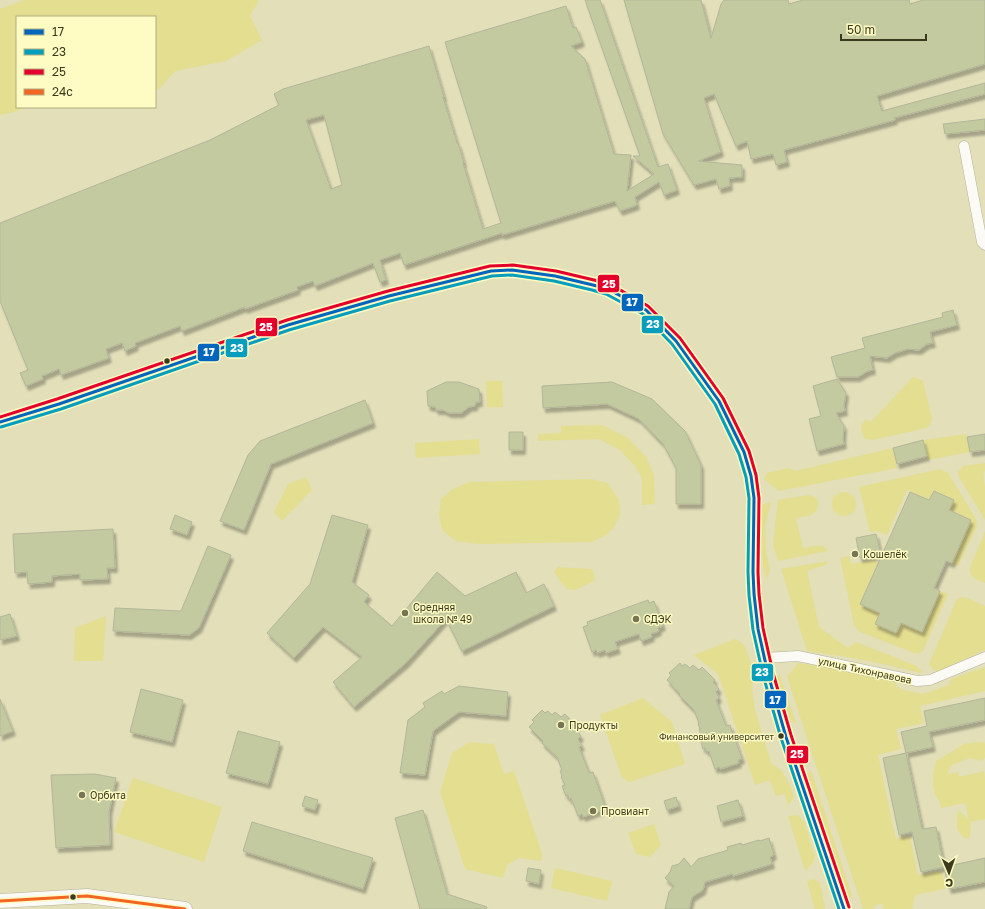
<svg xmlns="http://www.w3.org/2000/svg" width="985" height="909" font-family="'Golos Text',sans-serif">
<defs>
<filter id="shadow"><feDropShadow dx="2.5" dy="4.5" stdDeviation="1" flood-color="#0004"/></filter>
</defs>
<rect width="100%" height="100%" fill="#e2dfb9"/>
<path fill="#e4de90" d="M24,0H259L250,16L262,40L226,61L175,71L160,88L155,90V17H17V107H26L14,112L0,115V9Z
M913,377L923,381L932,419L930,425L926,428L873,440L865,439C860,429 859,427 866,419L871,422Z
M486,381H502L503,407H487Z
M602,425L628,438L646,457L654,475L655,504L642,505V478L634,465L620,450L599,439L538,441V434L561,433V426Z
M966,434L970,452L928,460L923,440Z
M479,439L480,454L416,458L415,443Z
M893,448L897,468L779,491L772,486L764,479L767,473L788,468L795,471Z
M985,463V470L983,473L985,488V520L959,477L958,471L963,466Z
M940,469L948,473L976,519L977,526L958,566L952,563L971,520L949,510L953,499L934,491L929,500L907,490L887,535L877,531L870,532L859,487Z
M306,477L312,490L282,521L274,512L288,484Z
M591,479L608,483L619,500L620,515L614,527L606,535L592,542L478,544L456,541L442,530L439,514L441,499L453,489L469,482Z
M832 504a12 12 0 1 1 24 0a12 12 0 1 1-24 0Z
M809,495L815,497L819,503L817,509L812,515L796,518L803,548C812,547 822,542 828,551L778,561L773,545L778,500Z
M771,502L765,527L766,550L770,570L766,580L761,551L760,510L764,504Z
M985,531V583C976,579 969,579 970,568Z
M849,556L851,564L873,560L878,562L860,604L880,613L875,624L896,633L901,623L922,632L940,591L948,594L923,651L917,654L860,632L854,625L840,558Z
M829,561L825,565L807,571L819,627L848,648L856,642L917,666L923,672L920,673C883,663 845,656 807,651L781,569Z
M558,567L591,569C595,574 595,576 594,581L575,590L567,589L560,581L554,572Z
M962,597L967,598L985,606V650L939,671H935L929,664L957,599Z
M106,616L103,661H74L75,628Z
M735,639L741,642L745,647L753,668L752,689L755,710L771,763L782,771L792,790L794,797L788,805L785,794L776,796L770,780L755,785L718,674L694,655Z
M798,663L824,667L894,682L900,689L923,694L949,685L951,679L985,667V691L920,706L924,723L896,729L901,749L878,755L896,839L910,836L918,875L942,871L945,889L915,895L912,909H884L882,904L875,905L874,909H863L787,677Z
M773,675H780L796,723L788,721Z
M643,698L672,722L685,764L629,782L622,778L600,715Z
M470,742L494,744L504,774L514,771L542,853L541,861L519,858L507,865L503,878L465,869L440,792L452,753Z
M978,742L985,743V758L980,761L970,758L952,765L947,774L958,772L959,777L984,771L985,778V819L970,822L971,825L969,839L964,838L957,829V814L960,811L969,821L965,803L941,808C940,801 939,801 936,796C931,785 933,772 936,761L964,744Z
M811,770L853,899L845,894L806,776Z
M133,778L222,807L204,862L114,832Z
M797,815L804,821L815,857C813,863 810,867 805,871L788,816Z
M654,824L661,845L650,857L636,854L628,833Z
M555,868L612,881L607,901L551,888Z
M814,879L819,882L821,887L825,909H815L807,881Z"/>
<path fill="#c3caa0" stroke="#b3b699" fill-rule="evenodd" filter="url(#shadow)" d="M585,0H600L658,167L668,164L677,190L664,195L659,182L635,197L637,205L620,211L615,201L502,235V233L404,265L400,253L380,260L386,280L380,282L373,263L315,286L313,281L297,287L298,290L245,309V307L182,331L180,326L135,343L136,346L125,351L122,343L106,349L109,358L61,375L59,369L42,376L43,379L26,386L20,373L28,370L0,301V223L210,140L279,105L274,94L283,89L429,46L444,97H443L457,143H458L464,163H463L483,229L501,223L445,42L566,6L573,28L576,27L582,42L571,46L585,59L614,154L631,155L627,191L654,174L633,156H640ZM324,115L342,185L331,189L306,120Z
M624,0H701L711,38L721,4L724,0H788L789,4L803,0H909L910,4L923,0H985V64L877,96L882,111L985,83V94L894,118L895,120L784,150L787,162L776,165L773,154L751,159L747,141L736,146L714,94L704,98L721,152L698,161L742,165V177L729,178L730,186L719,189L716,179L694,185L663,134Z
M985,119V130L945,134L943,124Z
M953,310L957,325L930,332L933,343L927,344L919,350L908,349L895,353L887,358L870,356L873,370L868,371L858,377H837L831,357L865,348L862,338L943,317L942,313Z
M837,379L846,393L844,405L845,411L836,413L844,426L843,439L844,444L817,451L809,419L821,416L813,386Z
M446,382H459L479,389L480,402H476L475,406L469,407L461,413H449L443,410H436L435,407L428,406L427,391Z
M612,382L652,399L685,431L701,465V504H676V468L663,444L639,419L607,404L543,408L542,386Z
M365,400L373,423L271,464L244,530L220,521L248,455L260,441Z
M509,432H523V450H509Z
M985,434V450L970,452L967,437Z
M923,440L927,456L897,464L893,448Z
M934,491L954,500L949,510L971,520L952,563L946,561L934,588L940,591L922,632L901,623L896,633L875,624L880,613L860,604L910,492L929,500Z
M175,515L192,522L187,535L170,529Z
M332,515L368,525L352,582L369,595L364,602L392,626L437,572L465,596L516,572L526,593L544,584L554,606L462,651L446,619L406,663L354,707L333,682L362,657L323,627L294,658L267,633L310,584Z
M113,529L115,568H107L108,579L80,580V574L65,575L52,576V582L28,584L27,572L15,573L13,534Z
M876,534L881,555L860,558L856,538Z
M208,546L231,555L199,628L189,635L113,631L115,608L181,611Z
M648,600L649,603L654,601L663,626L658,628L659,631L651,634L652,637L641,641L639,634L615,642L618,649L606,653L605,650L597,653L596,650L592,652L583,627L588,625L587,622Z
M10,614L17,636L0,640V617Z
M680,663L682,666L685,664L690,668L693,665L699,670L702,667L715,680L713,682L719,689L716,692L719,698L716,700L726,726L730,725L742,759L738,760L739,763L720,769L719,767L715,769L709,751L707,752L705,748L703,749L700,739L702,738L699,729H700L698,724L699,723L694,710L679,695L680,694L667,680L671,675L669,673Z
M459,686L508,692L506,716L459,712L433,731L425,775L400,773L408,720L425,707L423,703L442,691L444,694Z
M141,689L183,700L172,742L130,732Z
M985,698V720L929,732L933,747L906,753L922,829L936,827L944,867L921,872L912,832L899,835L883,758L906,753L901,732L927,726L924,711Z
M0,699L13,731L0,736Z
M542,710L545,713L548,711L552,715L555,712L561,717L565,714L577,727L575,729L581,736L578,739L582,746L579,747L589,773L593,772L605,806L601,808L602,810L583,817L582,814L578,816L571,798L569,799L568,795L566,796L562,786L565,785L561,777L562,776L560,771L562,770L557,757L542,743L543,741L529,727L534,722L532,720Z
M238,731L280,742L268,784L226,773Z
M95,774L116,778L109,812L110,845L56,848L51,775Z
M305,796L318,800L315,810L302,806Z
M676,797L679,806L667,810L664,801Z
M738,800L743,816L721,822L717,806Z
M423,810L447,894L487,907L486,909H420L395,818Z
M252,822L373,858L363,889L243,851Z
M769,838L774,855L770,857L772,864L733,876L732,874L705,882L703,890L692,897L689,909H665L669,892L674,886L665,878L670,872L672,866L679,864L684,858L691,867L698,859L728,850L727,847L741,843L742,845L759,840L760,841Z
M985,858V882L949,889L944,867Z
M528,868L541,870L539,884L526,881Z"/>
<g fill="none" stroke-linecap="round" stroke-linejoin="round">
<defs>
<path id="street" d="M964,146L982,242L985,245
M764,658L798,656L917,681L930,680L985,657"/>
<path id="secondary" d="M0,422L59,404L170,365L288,325L389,296L491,271L512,270L555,276L593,285L608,289L646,310L676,341L719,401L744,452L751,476L754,498L753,572L754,594L758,629L768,674L786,737L810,806L844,909
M0,901L87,896L185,909"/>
</defs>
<use href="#street" stroke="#b5b294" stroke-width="11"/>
<use href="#secondary" stroke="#b5b294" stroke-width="15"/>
<use href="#street" stroke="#fbfaf4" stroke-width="10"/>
<use href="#secondary" stroke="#fbfaf4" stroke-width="14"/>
<defs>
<path id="bus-1" d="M0,422L59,404L288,325L389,296L491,271L512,270L555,276L593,285L608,289L646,310L676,341L719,401L744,452L751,476L754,498L753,572L754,594L758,629L768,674L786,737L844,909"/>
<path id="bus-2" d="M1,427L61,409L289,330L390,301L492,276L512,275L554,281L592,290L606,294L643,314L672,344L715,404L739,454L746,477L749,498L748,572L749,595L753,630L763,675L781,738L839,909"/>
<path id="bus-3" d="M0,417L57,399L287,320L388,291L490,266L513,265L556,271L594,280L610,284L648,306L680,338L723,398L749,451L756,475L759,498L758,572L759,594L763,628L773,673L791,735L849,907"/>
<path id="bus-4" d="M0,901L87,896L185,909"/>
</defs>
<use href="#bus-1" stroke="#fefbc3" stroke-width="6"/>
<use href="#bus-2" stroke="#fefbc3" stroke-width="6"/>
<use href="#bus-3" stroke="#fefbc3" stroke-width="6"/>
<use href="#bus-4" stroke="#fefbc3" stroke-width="6"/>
<use href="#bus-1" stroke="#0065bd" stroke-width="3"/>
<use href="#bus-2" stroke="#069ebc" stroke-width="3"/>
<use href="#bus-3" stroke="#e4002b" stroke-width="3"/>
<use href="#bus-4" stroke="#f26522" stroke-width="3"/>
</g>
<g fill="#3c3a1d" stroke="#fefbc3" stroke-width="1.5">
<circle cx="167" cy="361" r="3.5"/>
<circle cx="781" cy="736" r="3.5"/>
<circle cx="73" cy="897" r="3.5"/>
</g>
<g fill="#767454" stroke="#fefbc3" stroke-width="1.5">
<circle cx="855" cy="554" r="4"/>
<circle cx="405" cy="613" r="4"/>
<circle cx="636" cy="619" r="4"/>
<circle cx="561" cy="725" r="4"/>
<circle cx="82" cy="795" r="4"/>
<circle cx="593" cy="811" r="4"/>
</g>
<g text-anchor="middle" stroke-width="3" stroke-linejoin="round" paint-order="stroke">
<g font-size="9" fill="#3c3a1d" stroke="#fefbc3" text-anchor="end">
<text x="774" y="740">Финансовый университет</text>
</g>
<g font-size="10" fill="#3c3a1d" stroke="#fefbc3" text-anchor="start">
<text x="863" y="558">Кошелёк</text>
<text x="413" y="611">Средняя<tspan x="413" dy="12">школа № 49</tspan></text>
<text x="644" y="623">СДЭК</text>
<text x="569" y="729">Продукты</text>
<text x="90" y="799">Орбита</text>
<text x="601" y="815">Провиант</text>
</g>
<g font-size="10" fill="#3c3a1d" stroke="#fefbc3">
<text transform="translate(865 670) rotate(12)" y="4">улица Тихонравова</text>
</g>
</g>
<g stroke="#fefbc3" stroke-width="1.5">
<rect x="597" y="274" width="23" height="19" rx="4" fill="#e4002b"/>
<rect x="621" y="293" width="23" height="19" rx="4" fill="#0065bd"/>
<rect x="641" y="315" width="23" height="19" rx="4" fill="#069ebc"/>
<rect x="255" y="317" width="23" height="20" rx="4" fill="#e4002b"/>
<rect x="225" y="338" width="23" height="20" rx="4" fill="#069ebc"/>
<rect x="197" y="343" width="23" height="19" rx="4" fill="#0065bd"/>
<rect x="751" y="663" width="23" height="19" rx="4" fill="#069ebc"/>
<rect x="764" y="690" width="23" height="19" rx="4" fill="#0065bd"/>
<rect x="786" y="745" width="23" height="19" rx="4" fill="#e4002b"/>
</g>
<g font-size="11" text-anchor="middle" font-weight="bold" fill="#fff">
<text x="609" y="288">25</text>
<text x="632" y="306">17</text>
<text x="653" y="328">23</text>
<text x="266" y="331">25</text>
<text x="237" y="352">23</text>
<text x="209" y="356">17</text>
<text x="762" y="676">23</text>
<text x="775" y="704">17</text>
<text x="797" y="758">25</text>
</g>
<rect x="16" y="16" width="140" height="92" fill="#fefbc3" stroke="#b0ae81"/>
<rect x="24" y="29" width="20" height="6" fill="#0065bd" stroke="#b0ae81"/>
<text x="52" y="36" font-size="12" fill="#3c3a1d">17</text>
<rect x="24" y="49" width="20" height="6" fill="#069ebc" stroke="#b0ae81"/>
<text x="52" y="56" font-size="12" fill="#3c3a1d">23</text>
<rect x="24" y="69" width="20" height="6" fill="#e4002b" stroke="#b0ae81"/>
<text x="52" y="76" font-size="12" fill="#3c3a1d">25</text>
<rect x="24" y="89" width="20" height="6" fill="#f26522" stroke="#b0ae81"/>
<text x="52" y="96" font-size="12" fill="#3c3a1d">24с</text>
<g transform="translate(949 873) rotate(178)" stroke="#fefbc3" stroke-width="3" paint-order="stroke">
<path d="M0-3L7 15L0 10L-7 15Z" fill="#3c3a1d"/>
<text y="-6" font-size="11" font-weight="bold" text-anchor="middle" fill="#3c3a1d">С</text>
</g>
<path d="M841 34v6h85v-6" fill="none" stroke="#3c3a1d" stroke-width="2"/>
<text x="847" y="34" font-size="12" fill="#3c3a1d" stroke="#fefbc3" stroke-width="3" paint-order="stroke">50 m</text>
</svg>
